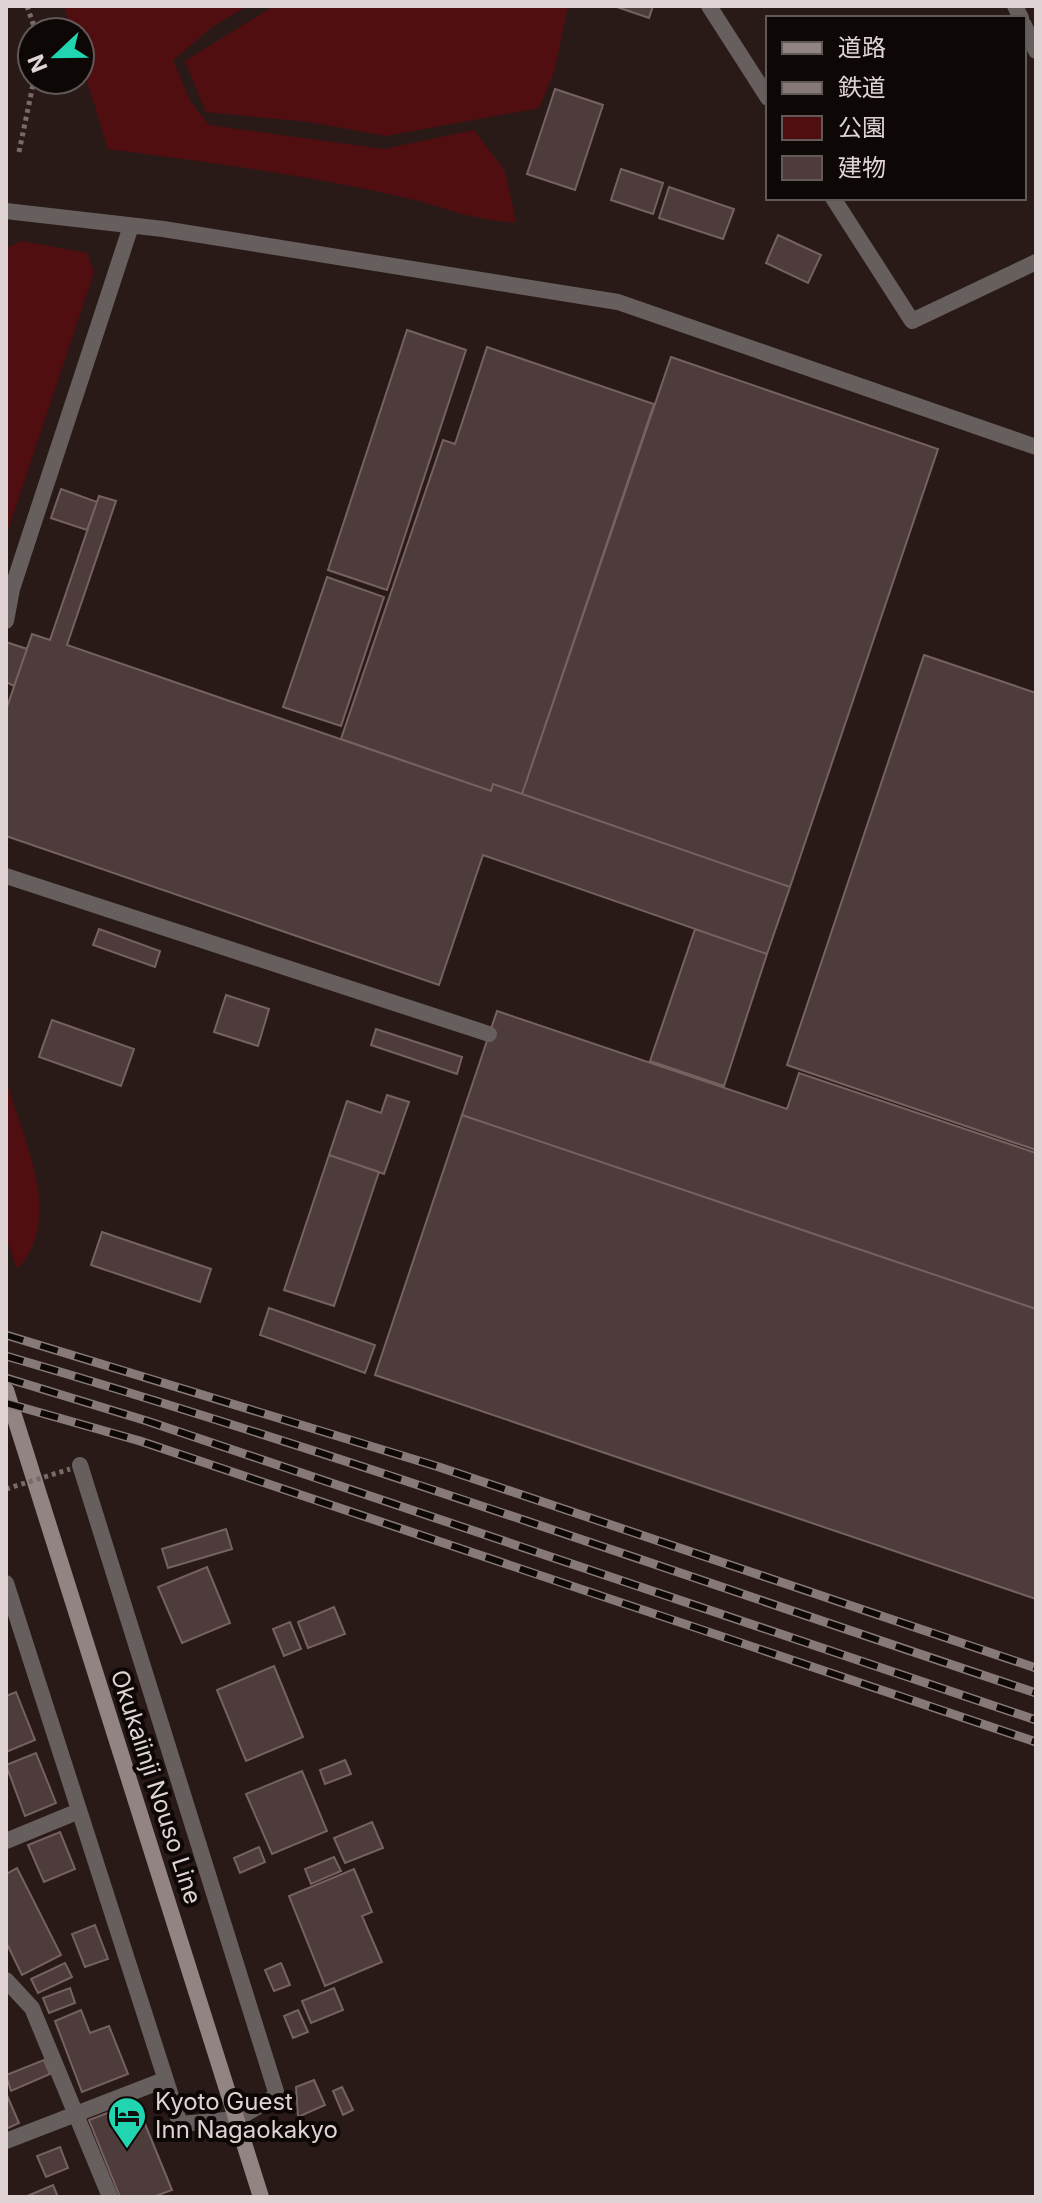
<svg xmlns="http://www.w3.org/2000/svg" width="1042" height="2203" font-family="Inter,'Noto Sans JP',sans-serif">
<rect width="100%" height="100%" fill="#291a18"/>
<path fill="#510e11" d="M64,6H248L215,25L173,60L190,101L209,125L384,149L474,130L505,171L516,222C476,222 442,206 403,197C306,175 207,162 108,149L80,58V32H72Z
M274,6H568L554,72L539,108L386,136L309,122L206,112L185,61Z
M22,241L87,253L94,272L6,536V248Z
M6,1079C21,1135 66,1219 17,1269L6,1237Z"/>
<path fill="#4d3c3b" stroke="#756260" stroke-width="2" d="M614,6H653L649,18Z
M555,89L603,105L575,190L527,174Z
M621,169L663,183L653,214L611,200Z
M669,187L734,209L723,239L659,218Z
M778,235L821,255L808,283L766,263Z
M407,330L466,350L387,590L328,570Z
M487,347L654,404L522,794L493,784L491,791L341,739L443,440L455,444Z
M671,357L938,449L790,887L522,794Z
M61,489L97,502L87,530L51,518Z
M99,496L116,501L67,645L491,791L493,784L790,887L767,954L483,855L439,985L6,836V710L32,634L50,640Z
M327,577L384,597L341,726L283,707Z
M6,642L27,649L14,686L6,682Z
M924,655L1036,693V1150L787,1065Z
M99,929L160,951L155,967L93,945Z
M695,929L767,954L724,1086L650,1061Z
M226,995L269,1009L258,1046L214,1032Z
M497,1011L787,1109L799,1073L1036,1153V1309L462,1115Z
M52,1020L134,1049L121,1086L39,1057Z
M376,1029L462,1057L457,1074L371,1045Z
M387,1095L409,1102L384,1174L329,1155L347,1101L381,1113Z
M462,1115L1036,1309V1599L375,1375Z
M329,1155L379,1172L334,1306L284,1290Z
M102,1232L211,1269L200,1302L91,1265Z
M269,1308L375,1345L365,1373L260,1335Z
M226,1529L232,1549L168,1568L162,1549Z
M207,1567L230,1623L182,1643L158,1587Z
M334,1607L345,1634L308,1648L298,1622Z
M290,1622L301,1649L284,1656L273,1629Z
M274,1666L303,1737L246,1761L217,1690Z
M16,1692L35,1740L6,1752V1696Z
M36,1753L56,1803L25,1816L6,1765Z
M345,1760L351,1774L325,1784L320,1770Z
M302,1771L327,1831L272,1854L246,1794Z
M372,1822L383,1848L345,1863L334,1838Z
M60,1832L75,1869L44,1882L28,1845Z
M259,1847L265,1862L240,1873L234,1858Z
M334,1857L341,1871L311,1884L305,1869Z
M17,1868L61,1955L22,1975L6,1942V1874Z
M354,1869L372,1912L362,1916L382,1962L325,1986L289,1896Z
M95,1925L108,1959L85,1967L72,1934Z
M65,1963L72,1977L38,1993L31,1979Z
M281,1963L290,1985L274,1991L265,1970Z
M70,1988L75,2003L49,2013L43,1998Z
M334,1988L343,2010L311,2023L302,2001Z
M81,2010L90,2033L109,2026L128,2074L82,2092L55,2021Z
M298,2010L308,2032L293,2038L284,2016Z
M44,2060L50,2074L11,2091L6,2075Z
M314,2080L325,2105L298,2117L296,2087Z
M342,2087L353,2110L343,2115L333,2091Z
M6,2093L19,2123L6,2129Z
M136,2102L172,2190L153,2197H120L89,2120Z
M60,2147L68,2168L46,2177L37,2156Z
M53,2185L58,2197H25Z"/>
<g fill="none" stroke-linecap="round" stroke-linejoin="round">
<path stroke="#776a68" stroke-width="5" stroke-dasharray="4 4" stroke-linecap="butt" d="M27,6L36,32
M19,152L34,80"/>
<path stroke="#675f5e" stroke-width="16" d="M6,211L163,229L618,302L1036,447
M6,592L12,589L131,226
M6,621L12,589
M6,876L489,1034"/>
<path stroke="#675f5e" stroke-width="16" d="M709,6L768,98
M1015,6L1021,18
M1024,25L1036,51
M833,198L912,321L1036,262
M6,1583L180,2124L237,2119L277,2095L80,1465
M6,1841L79,1811
M6,1980L32,2008L110,2197
M6,2141L164,2080"/>
<path stroke="#928482" stroke-width="16" d="M6,1390L261,2197"/>
<defs>
<path id="rail" d="M6,1335L439,1467L1036,1668
M6,1356C353,1457 693,1579 1036,1693
M6,1378L147,1421L1036,1720
M6,1403L140,1441L1036,1742"/>
</defs>
<use href="#rail" stroke="#867977" stroke-width="9"/>
<use href="#rail" stroke="#0d0706" stroke-width="6" stroke-dasharray="18" stroke-linecap="butt"/>
<path stroke="#776a68" stroke-width="5" stroke-dasharray="4 4" stroke-linecap="butt" d="M6,1489L70,1469"/>
</g>
<defs>
<symbol id="hotel-pin" viewBox="-11 -11 22 30"><path d="M0 17L-7.5 6A9.5 9.5 0 1 1 7.5 6Z" fill="#20d5b0" stroke="#0d0706"/><path d="M-6-4.5h1.5V1H6V5H4.5V3h-9V5H-6ZM-4 0a1.8 1.8 0 1 1 3.6 0ZM.5 0V-2.5h3Q6-2.5 6 0Z" fill="#111"/></symbol>
</defs>
<g fill-rule="evenodd">
<use href="#hotel-pin" x="105" y="2094" width="44" height="60"/>
</g>
<g text-anchor="middle" stroke-width="8" stroke-linejoin="round" paint-order="stroke">
<g font-size="24" fill="#dfd4d3" stroke="#0d0706">
<text transform="translate(156 1787) rotate(72)" y="8">Okukaiinji Nouso Line</text>
</g>
<g font-size="24" fill="#dfd4d3" stroke="#0d0706" text-anchor="start">
<text x="155" y="2110">Kyoto Guest<tspan x="155" dy="28">Inn Nagaokakyo</tspan></text>
</g>
</g>
<rect width="1042" height="2203" fill="none" stroke="#dfd4d3" stroke-width="16"/>
<rect x="766" y="16" width="260" height="184" fill="#0d0706" stroke="#615958" stroke-width="2"/>
<rect x="782" y="42" width="40" height="12" fill="#928482" stroke="#615958" stroke-width="2"/>
<text x="838" y="56" font-size="24" fill="#dfd4d3">道路</text>
<rect x="782" y="82" width="40" height="12" fill="#867977" stroke="#615958" stroke-width="2"/>
<text x="838" y="96" font-size="24" fill="#dfd4d3">鉄道</text>
<rect x="782" y="116" width="40" height="24" fill="#510e11" stroke="#615958" stroke-width="2"/>
<text x="838" y="136" font-size="24" fill="#dfd4d3">公園</text>
<rect x="782" y="156" width="40" height="24" fill="#4d3c3b" stroke="#615958" stroke-width="2"/>
<text x="838" y="176" font-size="24" fill="#dfd4d3">建物</text>
<g transform="translate(56 56) rotate(248)"><circle r="38" fill="#0d0706" stroke="#615958" stroke-width="2"/>
<path d="M0-6L14 30L0 20L-14 30Z" fill="#20d5b0"/>
<text y="-12" font-size="22" font-weight="bold" text-anchor="middle" fill="#dfd4d3">N</text>
</g>
</svg>
